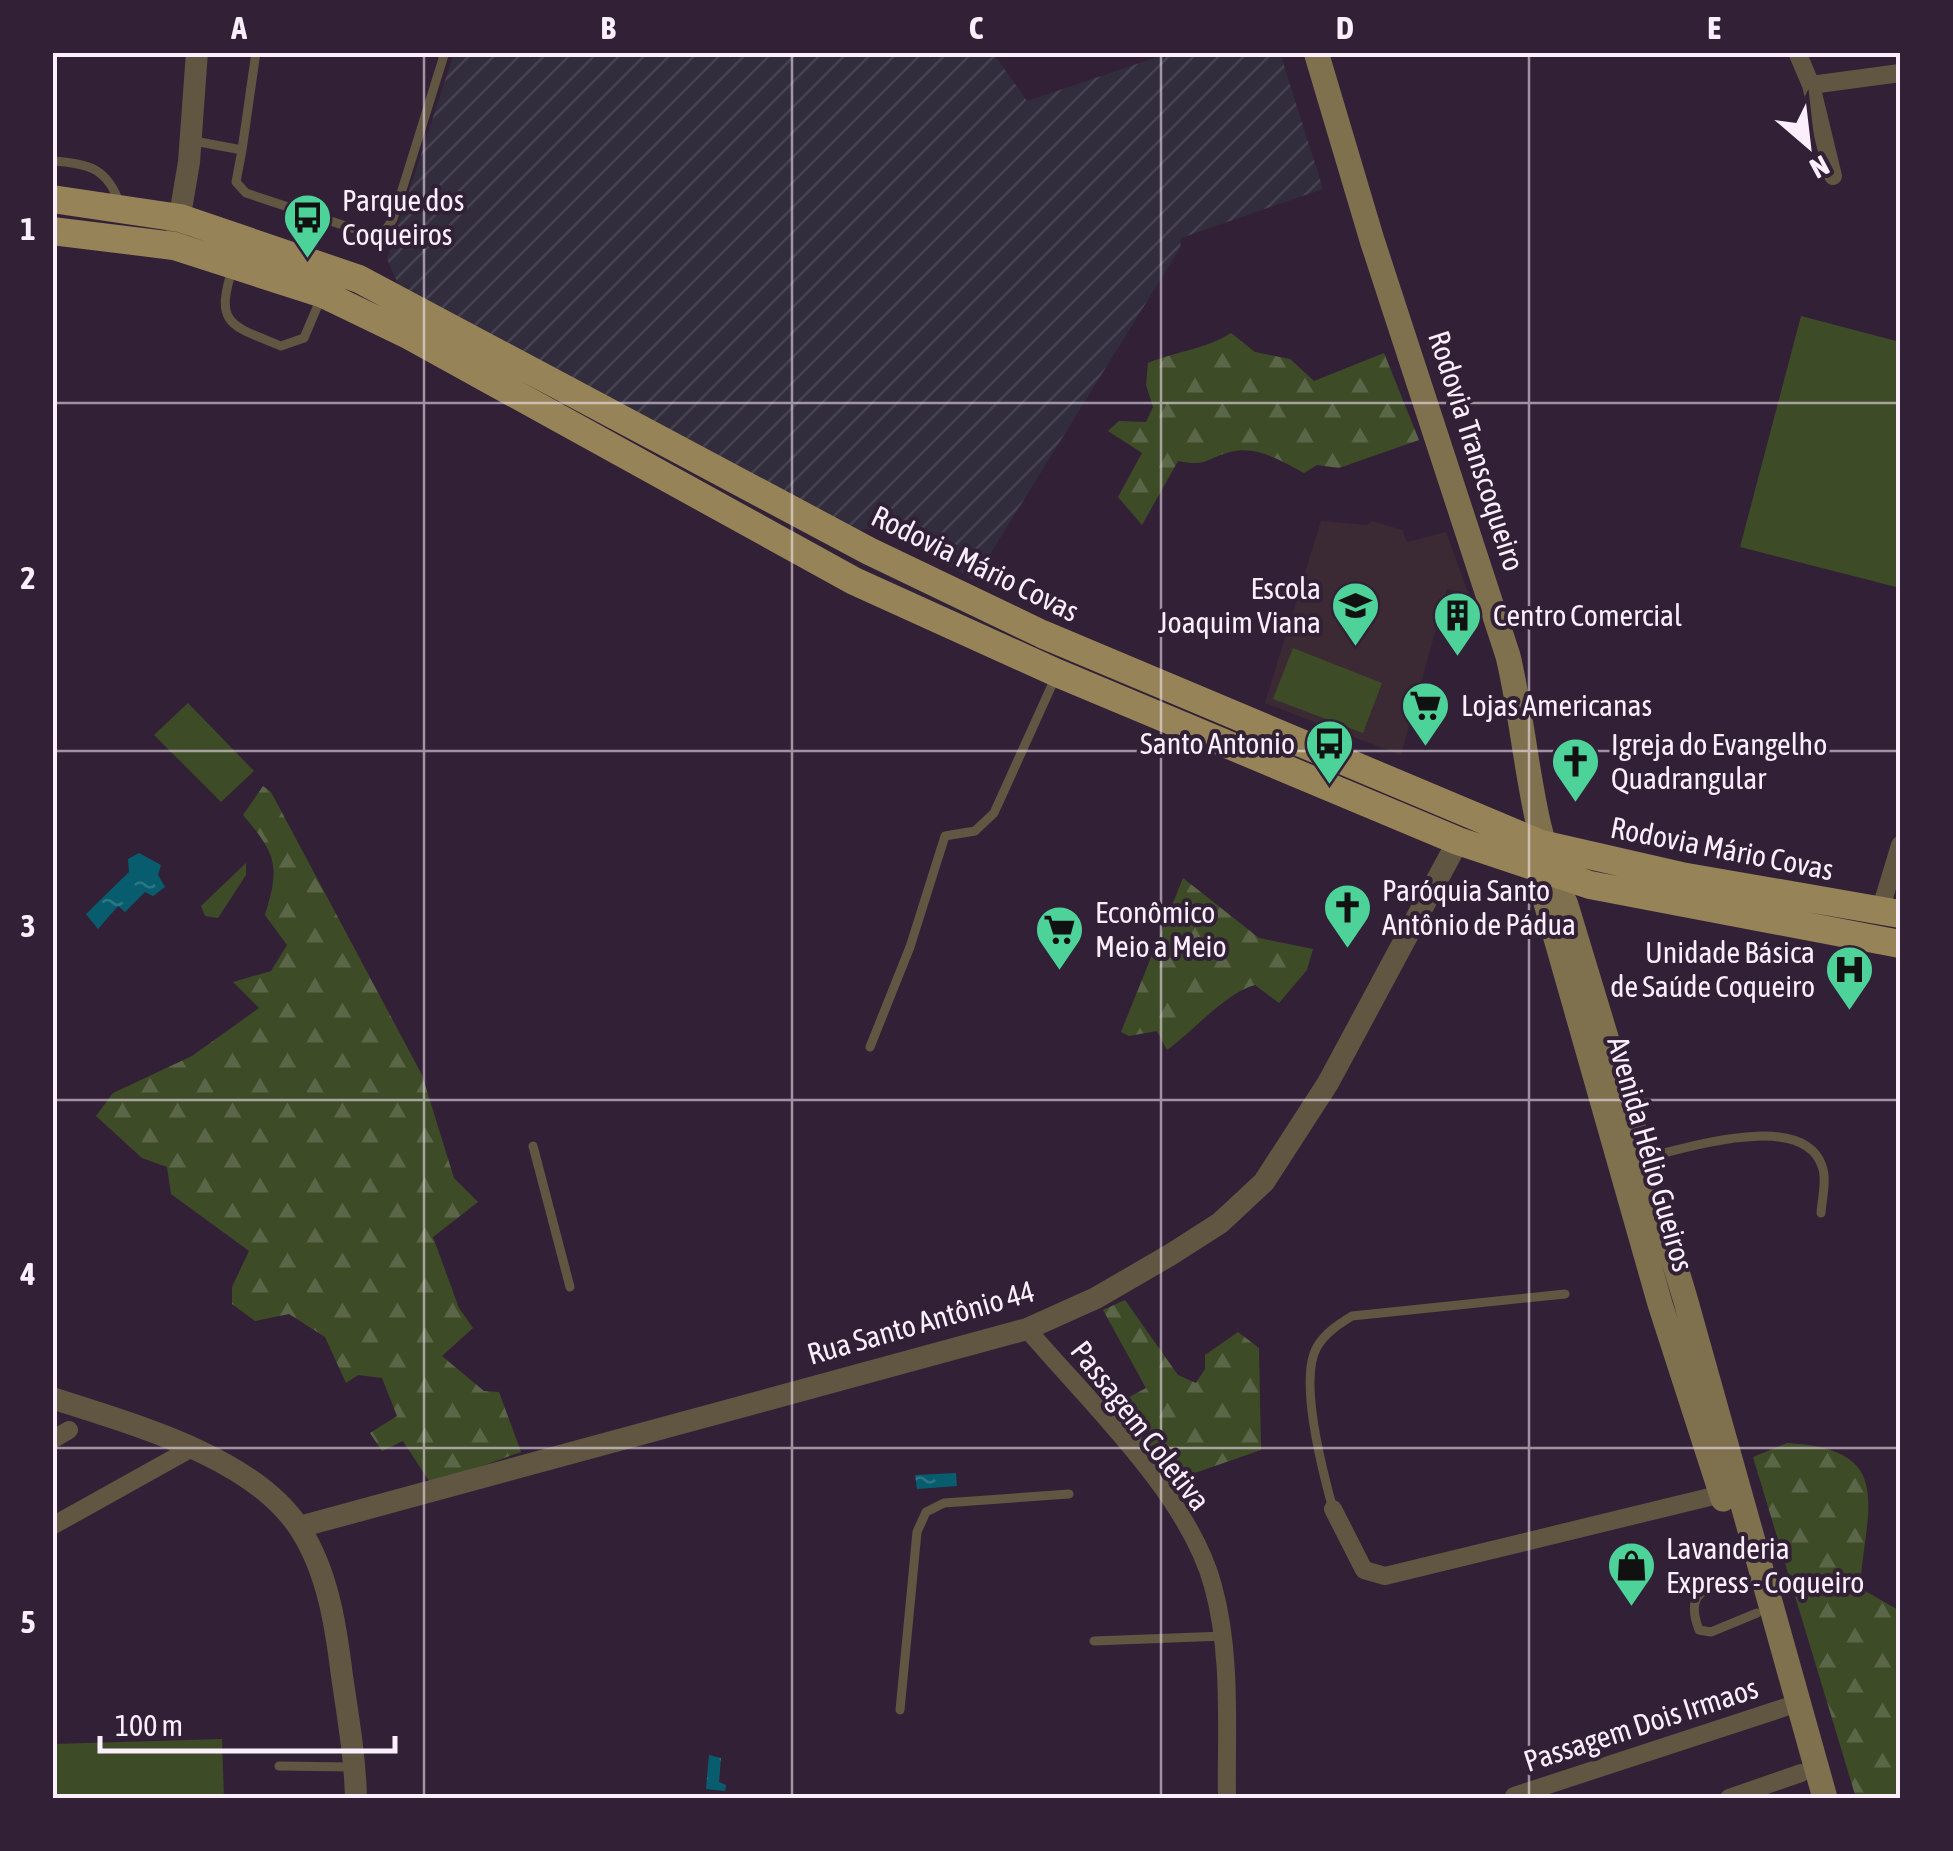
<svg xmlns="http://www.w3.org/2000/svg" width="1953" height="1851" font-family="'Asap Condensed',sans-serif">
<defs>
<pattern id="industrial-furrows" width="10" height="10" patternUnits="userSpaceOnUse" patternTransform="scale(2.5)"><rect width="10" height="10" fill="#312d3d"/><path d="M-1 1l2-2M0 10L10 0M9 11l2-2" fill="none" stroke="#464250"/></pattern>
<pattern id="forest-firs" width="22" height="20" patternUnits="userSpaceOnUse" patternTransform="scale(2.5)"><rect width="22" height="20" fill="#3e4b27"/><path d="M5 1l3.5 6h-7zM16 11l3.5 6h-7z" fill="#5b6547"/></pattern>
<pattern id="water-ripples" width="26" height="14" patternUnits="userSpaceOnUse" patternTransform="scale(2.5)"><rect width="26" height="14" fill="#075d6e"/><path d="M2 4q2-2 4 0t4 0M15 11q2-2 4 0t4 0" fill="none" stroke="#2c7584"/></pattern>
</defs>
<rect width="100%" height="100%" fill="#322136"/>
<path fill="url(#industrial-furrows)" d="M454,53H993L1027,101L1169,53H1280L1323,189L1181,238L1180,248L974,580L883,528L841,531L398,284L387,259Z"/>
<path fill="#3b2a33" d="M1321,521L1367,525L1372,521L1402,530L1407,542L1446,532L1469,595L1447,589L1401,755L1265,703Z"/>
<path fill="#3e4b27" d="M1801,316L1900,342V588L1740,547Z
M1293,648L1382,683L1363,733L1273,699Z
M188,703L254,771L221,802L154,735Z
M222,1739L224,1798H53V1744Z"/>
<path fill="url(#forest-firs)" d="M1231,333L1255,352L1290,359L1314,381L1384,353L1419,440L1339,468L1317,465L1304,473C1281,461 1257,445 1230,452C1204,459 1208,467 1178,461L1142,525L1118,497L1142,453L1108,431L1119,421L1146,422L1153,407L1146,385L1148,363C1176,351 1204,350 1231,333Z
M263,786L271,792L422,1075L454,1178L478,1202L433,1237L459,1308L473,1328L442,1356L484,1391L499,1392L521,1452L431,1484L403,1441L382,1451L370,1433L397,1416L382,1378L358,1375L346,1383L325,1337L289,1314L255,1321L232,1304V1287L249,1251L171,1194L167,1167L142,1158L96,1116L113,1093L192,1056L259,1008L233,982L271,971L287,945L265,915C280,866 277,855 243,815Z
M246,863V875L218,918L205,916L201,906Z
M1183,878L1259,938L1313,949L1307,970L1279,1003L1255,985C1225,993 1195,1030 1167,1050L1157,1031L1129,1036L1121,1032Z
M1125,1300L1178,1375L1196,1383L1205,1369V1355L1238,1332L1259,1348L1261,1450L1166,1483L1109,1408L1146,1388L1103,1310Z
M1787,1443C1898,1449 1865,1508 1860,1588L1900,1611V1798H1856L1753,1457Z"/>
<path fill="url(#water-ripples)" d="M139,853L161,865L158,875L165,887L153,896L145,892L125,912L118,906L98,929L86,914L129,872L128,859Z
M956,1473L957,1486L917,1489L915,1475Z
M709,1755L721,1758L719,1782L726,1785L725,1791L706,1789Z"/>
<g fill="none" stroke-linecap="round" stroke-linejoin="round">
<path stroke="#605642" stroke-width="9" d="M194,141L242,150L256,52
M242,150L236,182L246,193L370,234L384,232L393,219L445,52
M52,161C88,163 108,168 120,205
M233,267C214,325 230,325 281,346L304,338L321,298
M870,1047L910,947L945,836L975,831L994,813L1056,676
M533,1146L570,1287
M1647,1157C1688,1148 1803,1110 1822,1166C1827,1179 1822,1199 1821,1213
M1333,1509C1323,1473 1298,1380 1317,1347C1325,1333 1339,1324 1352,1316L1565,1294
M1747,1580C1713,1589 1682,1585 1699,1630L1711,1632L1757,1613
M1094,1641L1224,1636
M900,1710L917,1532L926,1512L944,1503L1069,1494
M279,1766L352,1767"/>
<path stroke="#605642" stroke-width="18" d="M1797,52L1811,85L1833,176
M1811,85L1900,73
M1880,911L1900,845
M1027,1329C1088,1401 1189,1495 1213,1586C1232,1654 1226,1729 1227,1798
M52,1440L69,1430
M1333,1509L1364,1570L1385,1576L1722,1494
M52,1526L192,1448
M1514,1796L1786,1707
M1729,1798L1801,1773"/>
<path stroke="#605642" stroke-width="22" d="M177,233L189,162L197,52
M52,1398C131,1424 253,1456 300,1529C328,1572 336,1627 342,1676C348,1717 355,1757 356,1798
M299,1527L1027,1329L1096,1298L1170,1255L1220,1223L1264,1182L1328,1083L1458,841"/>
<path stroke="#7f704e" stroke-width="25" d="M1316,52L1372,240L1508,656C1528,740 1528,826 1566,905L1685,1298L1825,1798
M1552,875L1546,903L1660,1304L1723,1499"/>
<path stroke="#978358" stroke-width="28" d="M52,199L180,218L359,279L869,551L1042,634L1541,844L1681,876L1900,914
M52,231L174,246L323,294L410,336L854,581L1057,673L1458,841L1590,885L1900,944"/>
</g>
<path fill="none" stroke="#fbeffd" stroke-width="2.5" stroke-opacity="0.55" d="M424,52V1798M792,52V1798M1161,52V1798M1529,52V1798M52,403H1900M52,751H1900M52,1100H1900M52,1448H1900"/>
<defs>
<symbol id="bus-pin" viewBox="-11 -11 22 30"><path d="M0 17L-7.5 6A9.5 9.5 0 1 1 7.5 6Z" fill="#4dd39a" stroke="#322136"/><path d="M-5-6H5V4H4V6H2V4H-2V6H-4V4H-5ZM-3.5-4V0h7V-4ZM-3.5 1.2v1.5H-2V1.2ZM2 1.2v1.5H3.5V1.2Z" fill="#111"/></symbol>
<symbol id="school-pin" viewBox="-11 -11 22 30"><path d="M0 17L-7.5 6A9.5 9.5 0 1 1 7.5 6Z" fill="#4dd39a" stroke="#322136"/><path d="M0-5L7-2L0 1L-7-2ZM-4 1L0 2.5L4 1V4Q0 6-4 4Z" fill="#111"/></symbol>
<symbol id="building-pin" viewBox="-11 -11 22 30"><path d="M0 17L-7.5 6A9.5 9.5 0 1 1 7.5 6Z" fill="#4dd39a" stroke="#322136"/><path d="M-4-6H4V6H1V3H-1V6H-4ZM-2.5-4.3h1.7v1.8h-1.7ZM.8-4.3h1.7v1.8H.8ZM-2.5-1h1.7V.8h-1.7ZM.8-1h1.7V.8H.8Z" fill="#111"/></symbol>
<symbol id="supermarket-pin" viewBox="-11 -11 22 30"><path d="M0 17L-7.5 6A9.5 9.5 0 1 1 7.5 6Z" fill="#4dd39a" stroke="#322136"/><path d="M-6-5.5h2.5l.6 2H6L4.5 2H-2.5L-4.4-4H-6ZM-1.5 3.2a1.3 1.3 0 1 0 .1 0ZM3 3.2a1.3 1.3 0 1 0 .1 0Z" fill="#111"/></symbol>
<symbol id="church-pin" viewBox="-11 -11 22 30"><path d="M0 17L-7.5 6A9.5 9.5 0 1 1 7.5 6Z" fill="#4dd39a" stroke="#322136"/><path d="M-1.2-6h2.4v3.5h3.3v2.4h-3.3V6h-2.4V-.1h-3.3v-2.4h3.3Z" fill="#111"/></symbol>
<symbol id="hospital-pin" viewBox="-11 -11 22 30"><path d="M0 17L-7.5 6A9.5 9.5 0 1 1 7.5 6Z" fill="#4dd39a" stroke="#322136"/><path d="M-5-5h3v3.5h4V-5h3V5h-3V1.5h-4V5h-3Z" fill="#111"/></symbol>
<symbol id="shop-pin" viewBox="-11 -11 22 30"><path d="M0 17L-7.5 6A9.5 9.5 0 1 1 7.5 6Z" fill="#4dd39a" stroke="#322136"/><path d="M-5-2.5h2.3a2.7 3.5 0 0 1 5.4 0H5L5.5 6h-11ZM-1.5-2.5h3a1.5 2.3 0 0 0-3 0Z" fill="#111"/></symbol>
</defs>
<g fill-rule="evenodd">
<use href="#bus-pin" x="280" y="190" width="55" height="75"/>
<use href="#school-pin" x="1328" y="578" width="55" height="75"/>
<use href="#building-pin" x="1430" y="588" width="55" height="75"/>
<use href="#supermarket-pin" x="1398" y="678" width="55" height="75"/>
<use href="#bus-pin" x="1302" y="716" width="55" height="75"/>
<use href="#church-pin" x="1548" y="734" width="55" height="75"/>
<use href="#church-pin" x="1320" y="880" width="55" height="75"/>
<use href="#supermarket-pin" x="1032" y="902" width="55" height="75"/>
<use href="#hospital-pin" x="1822" y="942" width="55" height="75"/>
<use href="#shop-pin" x="1604" y="1538" width="55" height="75"/>
</g>
<g text-anchor="middle" stroke-width="8" stroke-linejoin="round" paint-order="stroke">
<g font-size="30" fill="#fbeffd" stroke="#322136" text-anchor="start">
<text x="342" y="211">Parque dos<tspan x="342" dy="34">Coqueiros</tspan></text>
<text x="1321" y="599" text-anchor="end">Escola<tspan x="1321" dy="34">Joaquim Viana</tspan></text>
<text x="1493" y="626">Centro Comercial</text>
<text x="1461" y="716">Lojas Americanas</text>
<text x="1295" y="754" text-anchor="end">Santo Antonio</text>
<text x="1611" y="755">Igreja do Evangelho<tspan x="1611" dy="34">Quadrangular</tspan></text>
<text x="1382" y="901">Paróquia Santo<tspan x="1382" dy="34">Antônio de Pádua</tspan></text>
<text x="1095" y="923">Econômico<tspan x="1095" dy="34">Meio a Meio</tspan></text>
<text x="1815" y="963" text-anchor="end">Unidade Básica<tspan x="1815" dy="34">de Saúde Coqueiro</tspan></text>
<text x="1666" y="1559">Lavanderia<tspan x="1666" dy="34">Express - Coqueiro</tspan></text>
</g>
<g font-size="30" fill="#fbeffd" stroke="#322136">
<text transform="translate(1476 451) rotate(72)" y="10">Rodovia Transcoqueiro</text>
<text transform="translate(975 564) rotate(26)" y="10">Rodovia Mário Covas</text>
<text transform="translate(1722 849) rotate(11)" y="10">Rodovia Mário Covas</text>
<text transform="translate(1650 1154) rotate(74)" y="10">Avenida Hélio Gueiros</text>
<text transform="translate(921 1323) rotate(-16)" y="10">Rua Santo Antônio 44</text>
<text transform="translate(1140 1426) rotate(52)" y="10">Passagem Coletiva</text>
<text transform="translate(1641 1725) rotate(-18)" y="10">Passagem Dois Irmaos</text>
</g>
</g>
<rect width="1953" height="1851" fill="none" stroke="#322136" stroke-width="110"/>
<g transform="translate(1808 145) rotate(152)" stroke="#322136" stroke-width="8" paint-order="stroke">
<path d="M0-8L18 38L0 25L-18 38Z" fill="#fbeffd"/>
<text y="-15" font-size="28" font-weight="bold" text-anchor="middle" fill="#fbeffd">N</text>
</g>
<path d="M100 1736v15h295v-15" fill="none" stroke="#fbeffd" stroke-width="5"/>
<text x="115" y="1736" font-size="30" fill="#fbeffd" stroke="#322136" stroke-width="8" paint-order="stroke">100 m</text>
<rect x="55" y="55" width="1843" height="1741" fill="none" stroke="#fbeffd" stroke-width="4"/>
<g font-size="32" text-anchor="middle" font-weight="bold" fill="#fbeffd">
<text x="239" y="39">A</text>
<text x="608" y="39">B</text>
<text x="976" y="39">C</text>
<text x="1345" y="39">D</text>
<text x="1714" y="39">E</text>
<text x="28" y="240">1</text>
<text x="28" y="589">2</text>
<text x="28" y="937">3</text>
<text x="28" y="1285">4</text>
<text x="28" y="1633">5</text>
</g>
</svg>
